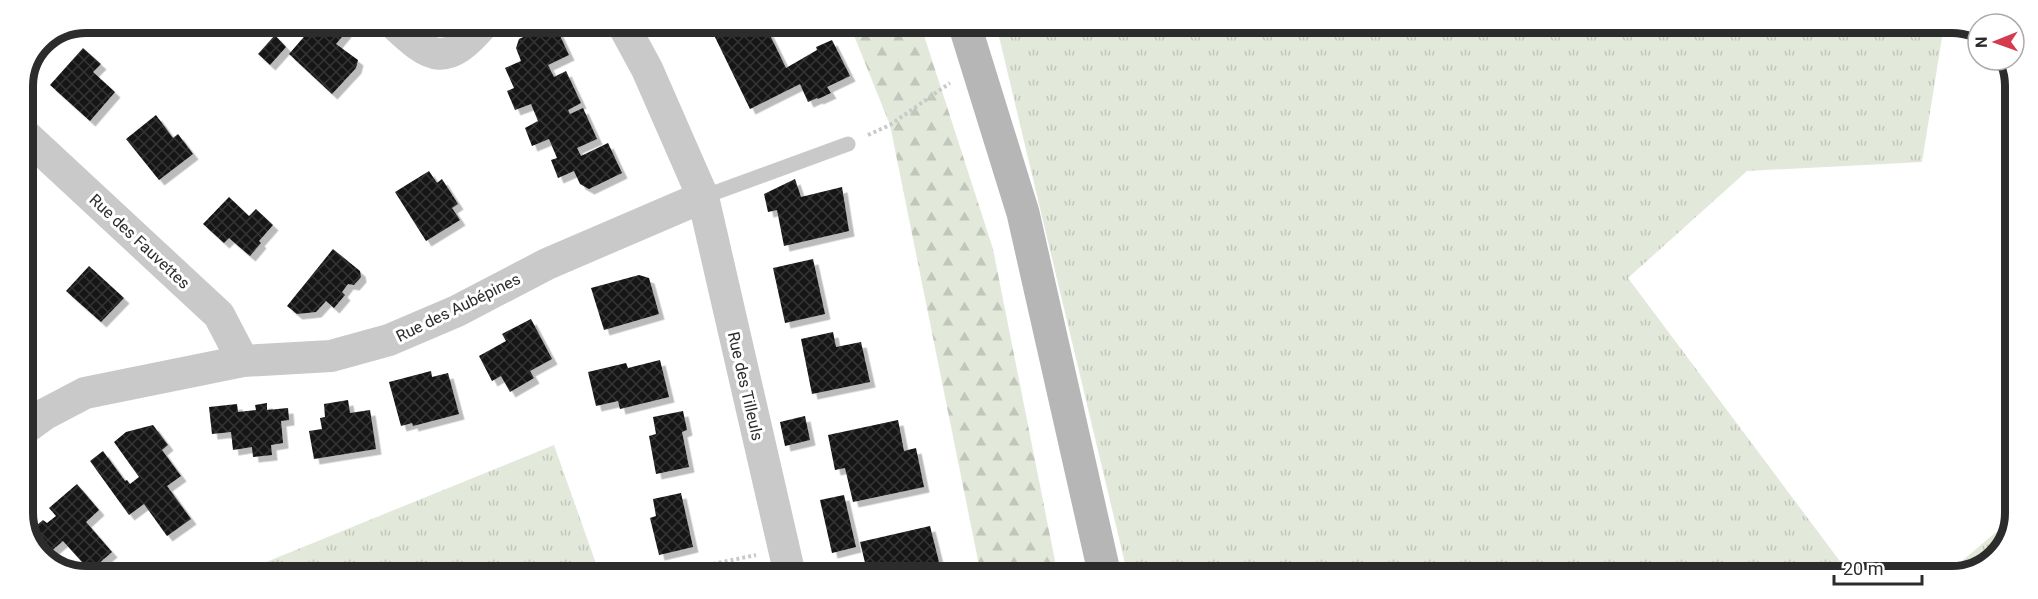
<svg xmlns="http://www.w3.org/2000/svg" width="2038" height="599" font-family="Roboto,sans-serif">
<defs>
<pattern id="grass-tufts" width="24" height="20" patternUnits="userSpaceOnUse" patternTransform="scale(1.5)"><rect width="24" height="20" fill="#e2e8da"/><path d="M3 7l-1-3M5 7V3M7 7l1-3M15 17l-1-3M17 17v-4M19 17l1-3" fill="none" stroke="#c2c7bb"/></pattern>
<pattern id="forest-firs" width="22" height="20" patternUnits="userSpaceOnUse" patternTransform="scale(1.5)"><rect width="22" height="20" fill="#e2e8da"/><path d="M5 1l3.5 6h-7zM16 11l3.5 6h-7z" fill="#c2c7bb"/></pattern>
<pattern id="building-cross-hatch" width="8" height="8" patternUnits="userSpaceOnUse" patternTransform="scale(1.5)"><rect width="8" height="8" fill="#131313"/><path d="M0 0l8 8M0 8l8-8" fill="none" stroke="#363636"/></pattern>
<filter id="shadow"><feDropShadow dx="5.5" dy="5.5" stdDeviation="0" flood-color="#0004"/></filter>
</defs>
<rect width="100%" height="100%" fill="#fff"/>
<path fill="url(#grass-tufts)" d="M996,24L1944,25L1922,162L1747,171L1628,278L1851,576H1128Z
M554,445L600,575H234Z
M2013,518V529L1991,563L1952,576H1944Z"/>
<path fill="url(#forest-firs)" d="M849,23H920L993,249L1058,576L981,575L890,125Z"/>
<path fill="url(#building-cross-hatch)" filter="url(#shadow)" d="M316,23H336L346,32L336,44L358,60L356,68L332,94L289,54Z
M554,23L569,55L548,65L554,77L566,71L581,103L568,110L570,114L583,108L597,139L577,148L581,156L608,143L622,173L589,189L580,184L574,171L558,178L551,160L557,158L549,139L532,146L525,128L538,121L531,104L515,110L507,91L514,88L505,68L521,61L516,48L519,39Z
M724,23H764L786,68L817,50L816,47L832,40L850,76L827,87L831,93L818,99L817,98L808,102L800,84L750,109L711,29Z
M275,35L286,47L270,65L258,54Z
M83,48L101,64L93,72L115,92L90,121L50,85Z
M156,115L173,138L178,134L193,154L159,180L126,139Z
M429,171L437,183L442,179L458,204L452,208L460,220L426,241L395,192Z
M795,179L801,197L842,187L849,231L784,246L777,210L768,212L764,194Z
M229,197L249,216L256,209L273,225L259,241L261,243L250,256L229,238L224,243L203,224Z
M333,249L360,271L361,277L354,285L348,284L342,292L345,295L334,308L326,301L316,312L297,314L287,306Z
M813,259L825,314L785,323L773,268Z
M89,266L124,298L101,322L66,291Z
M639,275L649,278L659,314L604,330L591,288Z
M531,319L552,359L530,371L534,378L510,392L501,376L492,381L479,356L506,341L502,334Z
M833,332L836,347L861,342L870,382L812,394L801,339Z
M660,360L669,397L620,409L618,401L596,406L588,372L626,363L628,368Z
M431,371L432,377L448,373L459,414L413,426L412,423L401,426L389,382Z
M348,400L350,413L370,410L376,449L314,459L309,431L322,429L320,418L325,417L324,404Z
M267,403V410L288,408L289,420L281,421L283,443L271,445L272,455L253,457L252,447L233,450L231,432L212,434L209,407L237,404L238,412L256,410L255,405Z
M683,411L687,430L682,432L689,467L656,474L649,436L656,434L653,417Z
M805,416L810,440L785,446L780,422Z
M898,420L904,451L916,448L924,487L853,502L845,468L835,470L828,435Z
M153,425L168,445L162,450L181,476L167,486L191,519L167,536L144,504L129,515L90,461L103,451L125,481L127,480L130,484L139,477L114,442L126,432Z
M77,484L99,510L86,522L112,552L90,571L63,541L49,553L30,531L43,520L47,523L56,516L49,508Z
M681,493L693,547L659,555L650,518L656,516L653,499Z
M844,495L856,547L832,553L820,500Z
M930,526L939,562L931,564L934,575H868L860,542Z"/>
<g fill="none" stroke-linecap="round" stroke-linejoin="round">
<path stroke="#c9c9c9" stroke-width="4" stroke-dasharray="3 3" stroke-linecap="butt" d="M868,135L890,125L950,83
M660,575L756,555"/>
<path stroke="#c9c9c9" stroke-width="15" d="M703,197L848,144"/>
<path stroke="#c9c9c9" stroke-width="32" d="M393,23C432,60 446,68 484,23
M622,23L647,69L703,197L790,575
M23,133L219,315L243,361
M23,430L45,414L85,393L243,361L331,356L389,340L457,311L547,264L703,197"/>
<path stroke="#b6b6b6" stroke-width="33" d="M964,23L1023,213L1105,576"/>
</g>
<g text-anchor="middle" stroke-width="6" stroke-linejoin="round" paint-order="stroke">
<g font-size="16" fill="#2c2c2c" stroke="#fff">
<text transform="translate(140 241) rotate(43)" y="6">Rue des Fauvettes</text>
<text transform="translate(458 307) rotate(-26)" y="6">Rue des Aubépines</text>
<text transform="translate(746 386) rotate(77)" y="6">Rue des Tilleuls</text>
</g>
</g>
<path d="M0 0H2038V599H0ZM86 33H1952A53 53 0 0 1 2005 86V513A53 53 0 0 1 1952 566H86A53 53 0 0 1 33 513V86A53 53 0 0 1 86 33Z" fill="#fff" fill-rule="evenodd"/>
<path fill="none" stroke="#2c2c2c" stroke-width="8" d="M86 33H1952A53 53 0 0 1 2005 86V513A53 53 0 0 1 1952 566H86A53 53 0 0 1 33 513V86A53 53 0 0 1 86 33Z"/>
<g transform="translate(1996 42) rotate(269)"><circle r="28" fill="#ffffff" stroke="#ababab" stroke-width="1.5"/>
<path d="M0-4.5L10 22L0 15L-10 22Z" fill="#d53b4f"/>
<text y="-9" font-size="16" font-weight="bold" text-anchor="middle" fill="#2c2c2c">N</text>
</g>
<path d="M1834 575v9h88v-9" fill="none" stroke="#2c2c2c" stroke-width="3"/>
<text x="1843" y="575" font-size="18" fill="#2c2c2c" stroke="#ffffff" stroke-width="4.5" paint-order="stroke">20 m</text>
</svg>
